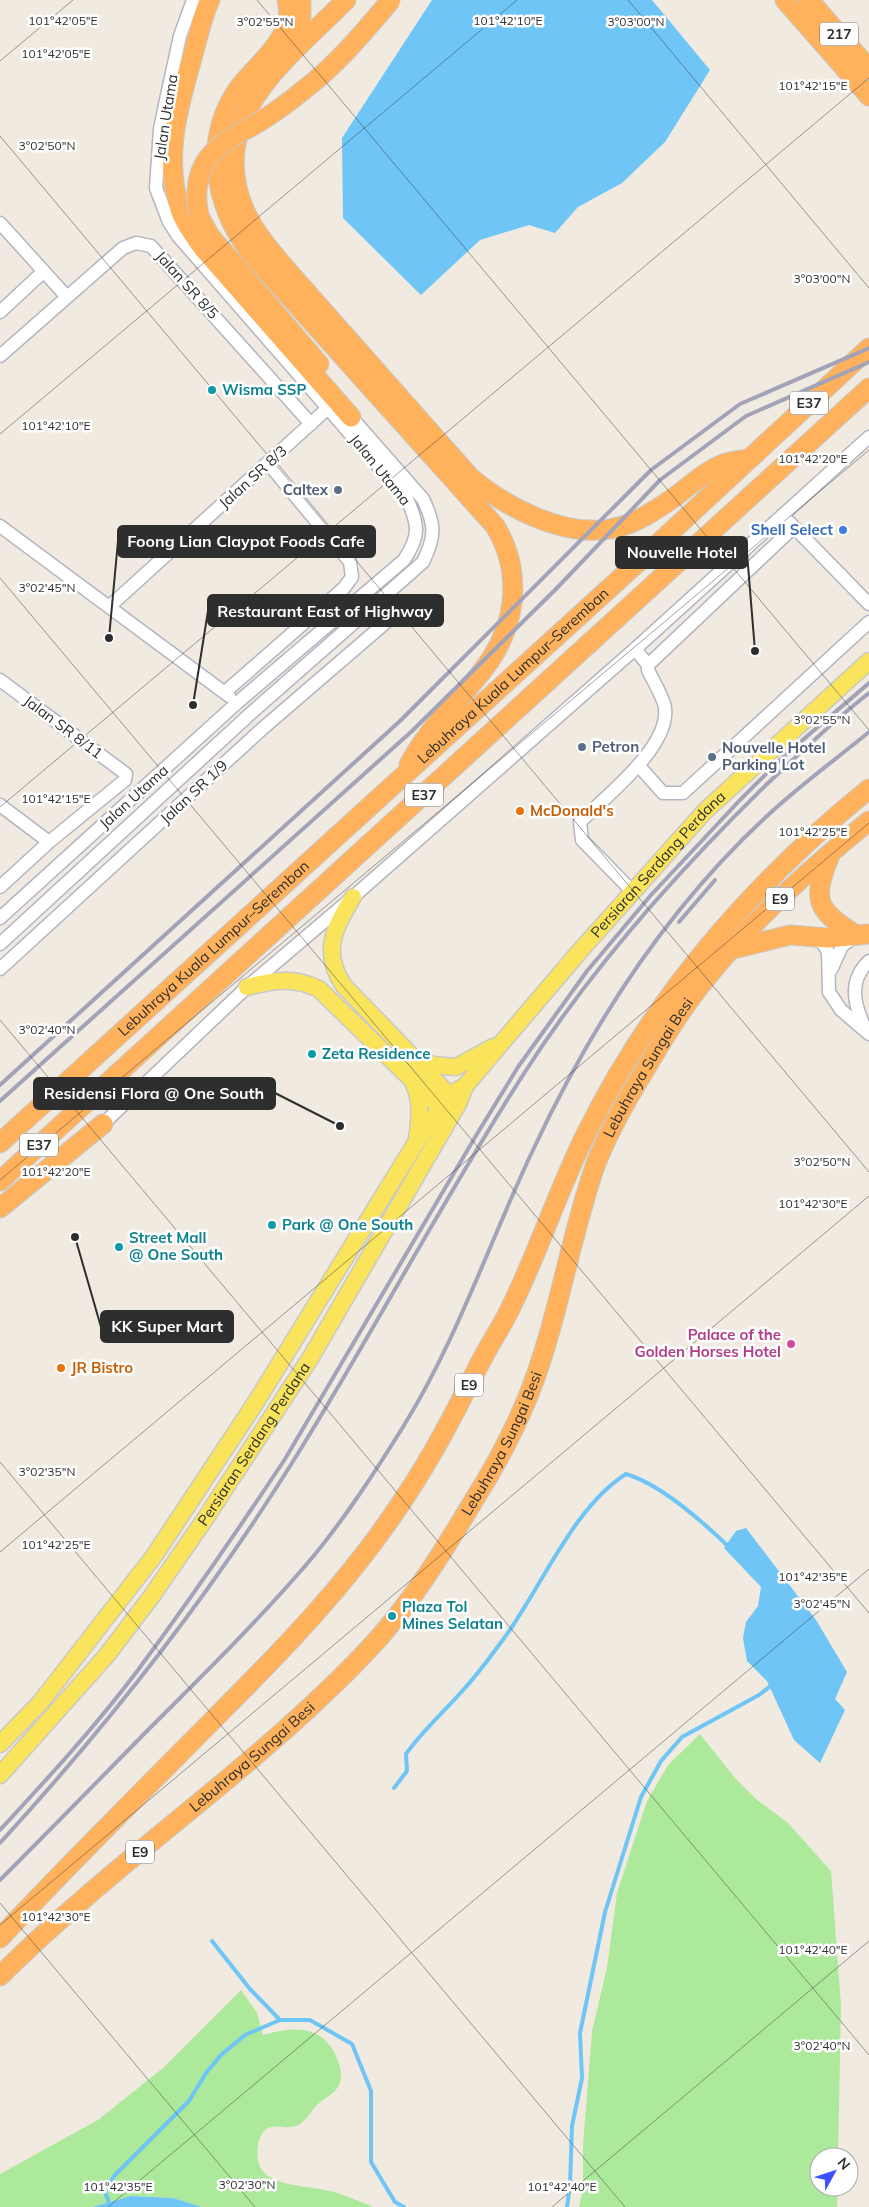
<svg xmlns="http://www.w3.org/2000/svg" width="869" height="2207" font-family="Mulish,sans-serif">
<rect width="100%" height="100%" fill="#f0eae0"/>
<path fill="#ade99a" d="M700,1734L735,1778L756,1799L788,1823L831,1871L841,2006L838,2157H819V2187H838L837,2207H579L583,2190V2146L592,2031L607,1968L617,1893L647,1801L668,1765Z
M241,1990L257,2013L263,2035C294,2026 325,2024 338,2061C341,2069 343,2079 338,2087C333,2095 322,2099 315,2107C311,2112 306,2120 300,2124C284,2134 265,2114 258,2145C257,2152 257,2160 260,2167C270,2187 311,2186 330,2191C345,2195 359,2201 373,2207H202L173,2198L131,2196L92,2207H0V2174L98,2120L163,2068Z"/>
<path fill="#6ec5f6" d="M432,0H652L710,70L665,142L622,183L578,207L555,233L529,225L480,240L421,295L343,218L342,138Z
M746,1528L816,1620L847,1672L835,1699L845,1710L820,1763L794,1740L767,1681L747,1661L743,1638L746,1622L758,1606L761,1587L724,1548L736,1531Z
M131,2196L173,2198L202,2207H92Z"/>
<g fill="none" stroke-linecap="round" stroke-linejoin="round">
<path stroke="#6ec5f6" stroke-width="4" d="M394,1788L407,1771L406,1754C423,1730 445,1711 464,1689C478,1674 490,1657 502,1641C540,1591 572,1508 626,1474C660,1484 703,1522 729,1547
M212,1941L250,1989L280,2020
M109,2203L105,2192L114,2176L189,2101L206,2073L221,2055L245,2035L280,2020H310L352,2044L371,2091V2162L395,2202L404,2207
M567,2207L570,2185L572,2126L582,2078L580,2033L605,1912L641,1797L661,1761L682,1737L759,1695L773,1684"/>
<defs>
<path id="minor" d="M0,223L67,297
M0,312L44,271
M0,356L123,248L136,243L151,246L311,424
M789,522L869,604
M0,526L229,696
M110,606L328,408
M648,665L794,527
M0,680L126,774L125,780L49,842L0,887
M225,692L344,588L352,577L350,562L268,463
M638,765L663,793H683L869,622
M0,805L49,842
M632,891L582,840L580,822C606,796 670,747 665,708C664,698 652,679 648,670V665L635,649
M0,918L238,702L404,560C420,536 419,525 407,499L178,236L169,222L156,188L160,129L166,100L180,36L193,0
M815,937L824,945L828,952L829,992L841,1010L869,1034
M0,944L249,715L423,562C436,536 435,524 423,499L351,417
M0,969L262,729L391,618
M831,970L842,946L855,936
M865,1028C854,1004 848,981 869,961
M103,1124L247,987L353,897L635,649L869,437"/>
<g id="major">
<path d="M353,897C334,929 321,952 344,986L457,1103"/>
<path d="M247,987C274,980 294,977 319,989L448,1115"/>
<path d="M416,1060L434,1065L456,1067L493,1047"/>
<path d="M413,1082C422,1101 420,1118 417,1139"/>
<path d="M0,1744L40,1703L154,1556L256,1402L417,1141L449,1095L465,1086"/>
<path id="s1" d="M0,1775L107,1655L151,1597L205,1519L311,1357L458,1104L465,1086L579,952L705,811L869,661"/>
</g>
<g id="highway">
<path d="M210,0C201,19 197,42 191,62C177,111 163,162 181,212C186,225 195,237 203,248L351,417"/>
<path d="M287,0C297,37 257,63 238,89C202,141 215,207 252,255L495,526C509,549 515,575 512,602C505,672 438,706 409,765"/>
<path d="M346,0C289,58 205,116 244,209C254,232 271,251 287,270L470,477C505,507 563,537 610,529C631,526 651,513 669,501C687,489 705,470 726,463C733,461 741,460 748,459"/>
<path d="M785,0L869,96"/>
<path d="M809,0L869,69"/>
<path d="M289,51L301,23V0"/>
<path d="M199,216L210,236L319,364"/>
<path d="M830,855C812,900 815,909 856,935"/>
<path d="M733,949L790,935L828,938L869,934"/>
<path id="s2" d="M0,1143L647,554L869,348"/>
<path d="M0,1181L869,388"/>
<path d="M0,1208L103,1124"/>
<path d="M0,1938C70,1863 143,1791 215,1718C284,1649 352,1579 405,1497C434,1454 457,1408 480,1363C490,1343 503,1325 512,1305C540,1248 559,1187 588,1130C655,996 753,883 869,789"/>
<path id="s3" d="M0,1976C116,1860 254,1770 367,1651C409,1607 443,1552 474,1500C495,1467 514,1431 529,1394C558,1321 569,1241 595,1166C608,1132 627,1099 646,1068C664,1038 682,1008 704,981C751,921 810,869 869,821"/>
</g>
</defs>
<use href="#minor" stroke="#b4b4c2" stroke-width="15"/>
<use href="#major" stroke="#c9c9c9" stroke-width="19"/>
<use href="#highway" stroke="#c9c9c9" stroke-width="21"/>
<use href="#minor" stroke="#fff" stroke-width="12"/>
<use href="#major" stroke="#fae45b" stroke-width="16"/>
<use href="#highway" stroke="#ffb25b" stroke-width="19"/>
<path stroke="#a2a3b9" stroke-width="4" d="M679,922L715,880
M0,1085L400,721L651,470L740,404L869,348
M0,1101L412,731L556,589L660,480L746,416L869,362
M0,1830C48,1778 96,1726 138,1670C189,1601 238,1530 285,1459L477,1134L518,1067L587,971L651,895L740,800L784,756L869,683
M0,1843C108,1725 207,1599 292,1463C372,1335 442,1201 523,1075C590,970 677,872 766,785C799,754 833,721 869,693
M0,1880C48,1832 96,1783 144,1734C199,1679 255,1624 306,1565C342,1523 373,1475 403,1427C457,1340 489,1243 533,1150C591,1026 666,909 767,816C799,786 835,760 869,732"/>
<defs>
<path id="highway-bridge" d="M199,216C195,198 196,176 206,161C219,142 242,132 261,121C275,112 288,103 301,92C336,66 363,33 391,0"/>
</defs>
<use href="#highway-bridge" stroke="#c9c9c9" stroke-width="21" stroke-linecap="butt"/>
<use href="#highway-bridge" stroke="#ffb25b" stroke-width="19"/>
</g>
<path fill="none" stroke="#2e2e2e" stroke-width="1" stroke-opacity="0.45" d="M257,0L869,730M628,0L869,288M0,61L73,0M0,136L869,1172M0,434L517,0M0,578L869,1613M0,807L869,78M0,1020L869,2055M0,1180L869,450M0,1462L625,2207M0,1552L869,823M0,1903L255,2207M0,1925L869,1196M108,2207L869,1569M552,2207L869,1941"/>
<g fill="#0f9aa8" stroke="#fff" stroke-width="2">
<circle cx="212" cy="390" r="5"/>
<circle cx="312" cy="1054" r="5"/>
<circle cx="272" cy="1225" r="5"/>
<circle cx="119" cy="1247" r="5"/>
<circle cx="392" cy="1616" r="5"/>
</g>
<g fill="#5c6f8a" stroke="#fff" stroke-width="2">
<circle cx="338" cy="490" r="5"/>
<circle cx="582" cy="747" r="5"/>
<circle cx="712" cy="757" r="5"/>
</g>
<circle fill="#3f7fe0" stroke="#fff" stroke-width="2" cx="843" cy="530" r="5"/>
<g fill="#e8710a" stroke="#fff" stroke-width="2">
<circle cx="520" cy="811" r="5"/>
<circle cx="61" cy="1368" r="5"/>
</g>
<circle fill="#d1479c" stroke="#fff" stroke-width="2" cx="791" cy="1344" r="5"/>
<g text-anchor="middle" stroke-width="5" stroke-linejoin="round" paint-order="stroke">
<g fill="#fff" stroke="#6d6d6d" stroke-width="1">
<rect x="820" y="22.5" width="38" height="23" rx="4"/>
<rect x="790" y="391.5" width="38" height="23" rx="4"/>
<rect x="405" y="783.5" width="38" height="23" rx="4"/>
<rect x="766" y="887.5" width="28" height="23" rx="4"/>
<rect x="20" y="1133.5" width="38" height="23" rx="4"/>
<rect x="455" y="1373.5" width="28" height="23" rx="4"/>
<rect x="126" y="1840.5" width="28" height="23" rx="4"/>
</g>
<g font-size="14" font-weight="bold" fill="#2e2e2e">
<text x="839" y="39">217</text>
<text x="809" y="408">E37</text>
<text x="424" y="800">E37</text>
<text x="780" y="904">E9</text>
<text x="39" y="1150">E37</text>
<text x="469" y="1390">E9</text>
<text x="140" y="1857">E9</text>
</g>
<g font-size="15" fill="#2e2e2e" stroke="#fff">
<text transform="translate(166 117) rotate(-81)" y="5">Jalan Utama</text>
<text transform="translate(187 285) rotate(48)" y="5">Jalan SR 8/5</text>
<text transform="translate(380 470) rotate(51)" y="5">Jalan Utama</text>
<text transform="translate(253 477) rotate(-42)" y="5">Jalan SR 8/3</text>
<text dy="5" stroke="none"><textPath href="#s2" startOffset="694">Lebuhraya Kuala Lumpur–Seremban</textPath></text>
<text transform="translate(63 727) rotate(37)" y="5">Jalan SR 8/11</text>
<text transform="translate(194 792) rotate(-43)" y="5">Jalan SR 1/9</text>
<text transform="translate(134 797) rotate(-42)" y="5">Jalan Utama</text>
<text dy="5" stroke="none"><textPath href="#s1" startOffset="1128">Persiaran Serdang Perdana</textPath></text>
<text dy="5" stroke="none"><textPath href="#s2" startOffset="289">Lebuhraya Kuala Lumpur–Seremban</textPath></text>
<text dy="5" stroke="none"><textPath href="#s3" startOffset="1145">Lebuhraya Sungai Besi</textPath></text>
<text dy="5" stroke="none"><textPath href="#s3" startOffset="739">Lebuhraya Sungai Besi</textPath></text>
<text dy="5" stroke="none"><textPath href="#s1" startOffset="418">Persiaran Serdang Perdana</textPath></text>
<text dy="5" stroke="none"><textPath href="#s3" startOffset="334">Lebuhraya Sungai Besi</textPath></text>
</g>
<g font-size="15" font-weight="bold" fill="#0d838f" stroke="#fff" text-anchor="start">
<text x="222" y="395">Wisma SSP</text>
<text x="322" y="1059">Zeta Residence</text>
<text x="282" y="1230">Park @ One South</text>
<text x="129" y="1243">Street Mall<tspan x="129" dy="17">@ One South</tspan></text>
<text x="402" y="1612">Plaza Tol<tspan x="402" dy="17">Mines Selatan</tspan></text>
</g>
<g font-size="15" font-weight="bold" fill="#4e5e75" stroke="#fff" text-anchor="start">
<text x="328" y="495" text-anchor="end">Caltex</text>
<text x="592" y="752">Petron</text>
<text x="722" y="753">Nouvelle Hotel<tspan x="722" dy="17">Parking Lot</tspan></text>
</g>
<g font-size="15" font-weight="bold" fill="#366cbe" stroke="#fff" text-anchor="end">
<text x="833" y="535">Shell Select</text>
</g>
<g font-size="15" font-weight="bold" fill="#c56008" stroke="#fff" text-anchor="start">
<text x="530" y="816">McDonald's</text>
<text x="71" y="1373">JR Bistro</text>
</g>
<g font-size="15" font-weight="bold" fill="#b23c85" stroke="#fff" text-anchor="end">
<text x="781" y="1340">Palace of the<tspan x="781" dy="17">Golden Horses Hotel</tspan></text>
</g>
</g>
<g font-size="12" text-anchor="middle" fill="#2e2e2e" stroke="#fff" stroke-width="5" stroke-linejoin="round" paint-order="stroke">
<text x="63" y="25">101°42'05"E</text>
<text x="508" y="25">101°42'10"E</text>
<text x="265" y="26">3°02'55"N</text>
<text x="636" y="26">3°03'00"N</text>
<text x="56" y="58">101°42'05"E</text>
<text x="813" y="90">101°42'15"E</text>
<text x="47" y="150">3°02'50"N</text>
<text x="822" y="283">3°03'00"N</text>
<text x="56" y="430">101°42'10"E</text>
<text x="813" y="463">101°42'20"E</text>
<text x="47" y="592">3°02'45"N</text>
<text x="822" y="724">3°02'55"N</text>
<text x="56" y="803">101°42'15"E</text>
<text x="813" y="836">101°42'25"E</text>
<text x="47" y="1034">3°02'40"N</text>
<text x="822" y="1166">3°02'50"N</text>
<text x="56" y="1176">101°42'20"E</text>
<text x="813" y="1208">101°42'30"E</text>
<text x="47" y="1476">3°02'35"N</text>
<text x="56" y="1549">101°42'25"E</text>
<text x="813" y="1581">101°42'35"E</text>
<text x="822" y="1608">3°02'45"N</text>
<text x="56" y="1921">101°42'30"E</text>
<text x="813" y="1954">101°42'40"E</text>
<text x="822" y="2050">3°02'40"N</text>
<text x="247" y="2189">3°02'30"N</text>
<text x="118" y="2191">101°42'35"E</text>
<text x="562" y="2191">101°42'40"E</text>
</g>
<path fill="none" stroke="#2e2e2e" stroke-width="2" d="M109 638L118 541M755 651L747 553M193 705L208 611M340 1126L275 1093M75 1237L101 1327"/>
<g fill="#2e2e2e" stroke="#fff" stroke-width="2">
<circle cx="109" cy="638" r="5"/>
<circle cx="755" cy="651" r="5"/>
<circle cx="193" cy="705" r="5"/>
<circle cx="340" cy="1126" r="5"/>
<circle cx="75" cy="1237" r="5"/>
</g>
<g fill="#2e2e2e" stroke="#2e2e2e" stroke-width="2">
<rect x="118" y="526" width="257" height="31" rx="5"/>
<rect x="616" y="537" width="131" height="31" rx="5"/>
<rect x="208" y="595" width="235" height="31" rx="5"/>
<rect x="34" y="1078" width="241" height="31" rx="5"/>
<rect x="101" y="1311" width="132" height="31" rx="5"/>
</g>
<g font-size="16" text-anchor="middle" font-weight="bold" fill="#fff">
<text x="246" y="547">Foong Lian Claypot Foods Cafe</text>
<text x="682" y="558">Nouvelle Hotel</text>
<text x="325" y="617">Restaurant East of Highway</text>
<text x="154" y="1099">Residensi Flora @ One South</text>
<text x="167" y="1332">KK Super Mart</text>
</g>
<g transform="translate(834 2172) rotate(50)"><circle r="24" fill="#ffffff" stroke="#ababab"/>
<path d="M0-4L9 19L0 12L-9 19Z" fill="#3d4fff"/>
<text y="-8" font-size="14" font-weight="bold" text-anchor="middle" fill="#2e2e2e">N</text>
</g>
</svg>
